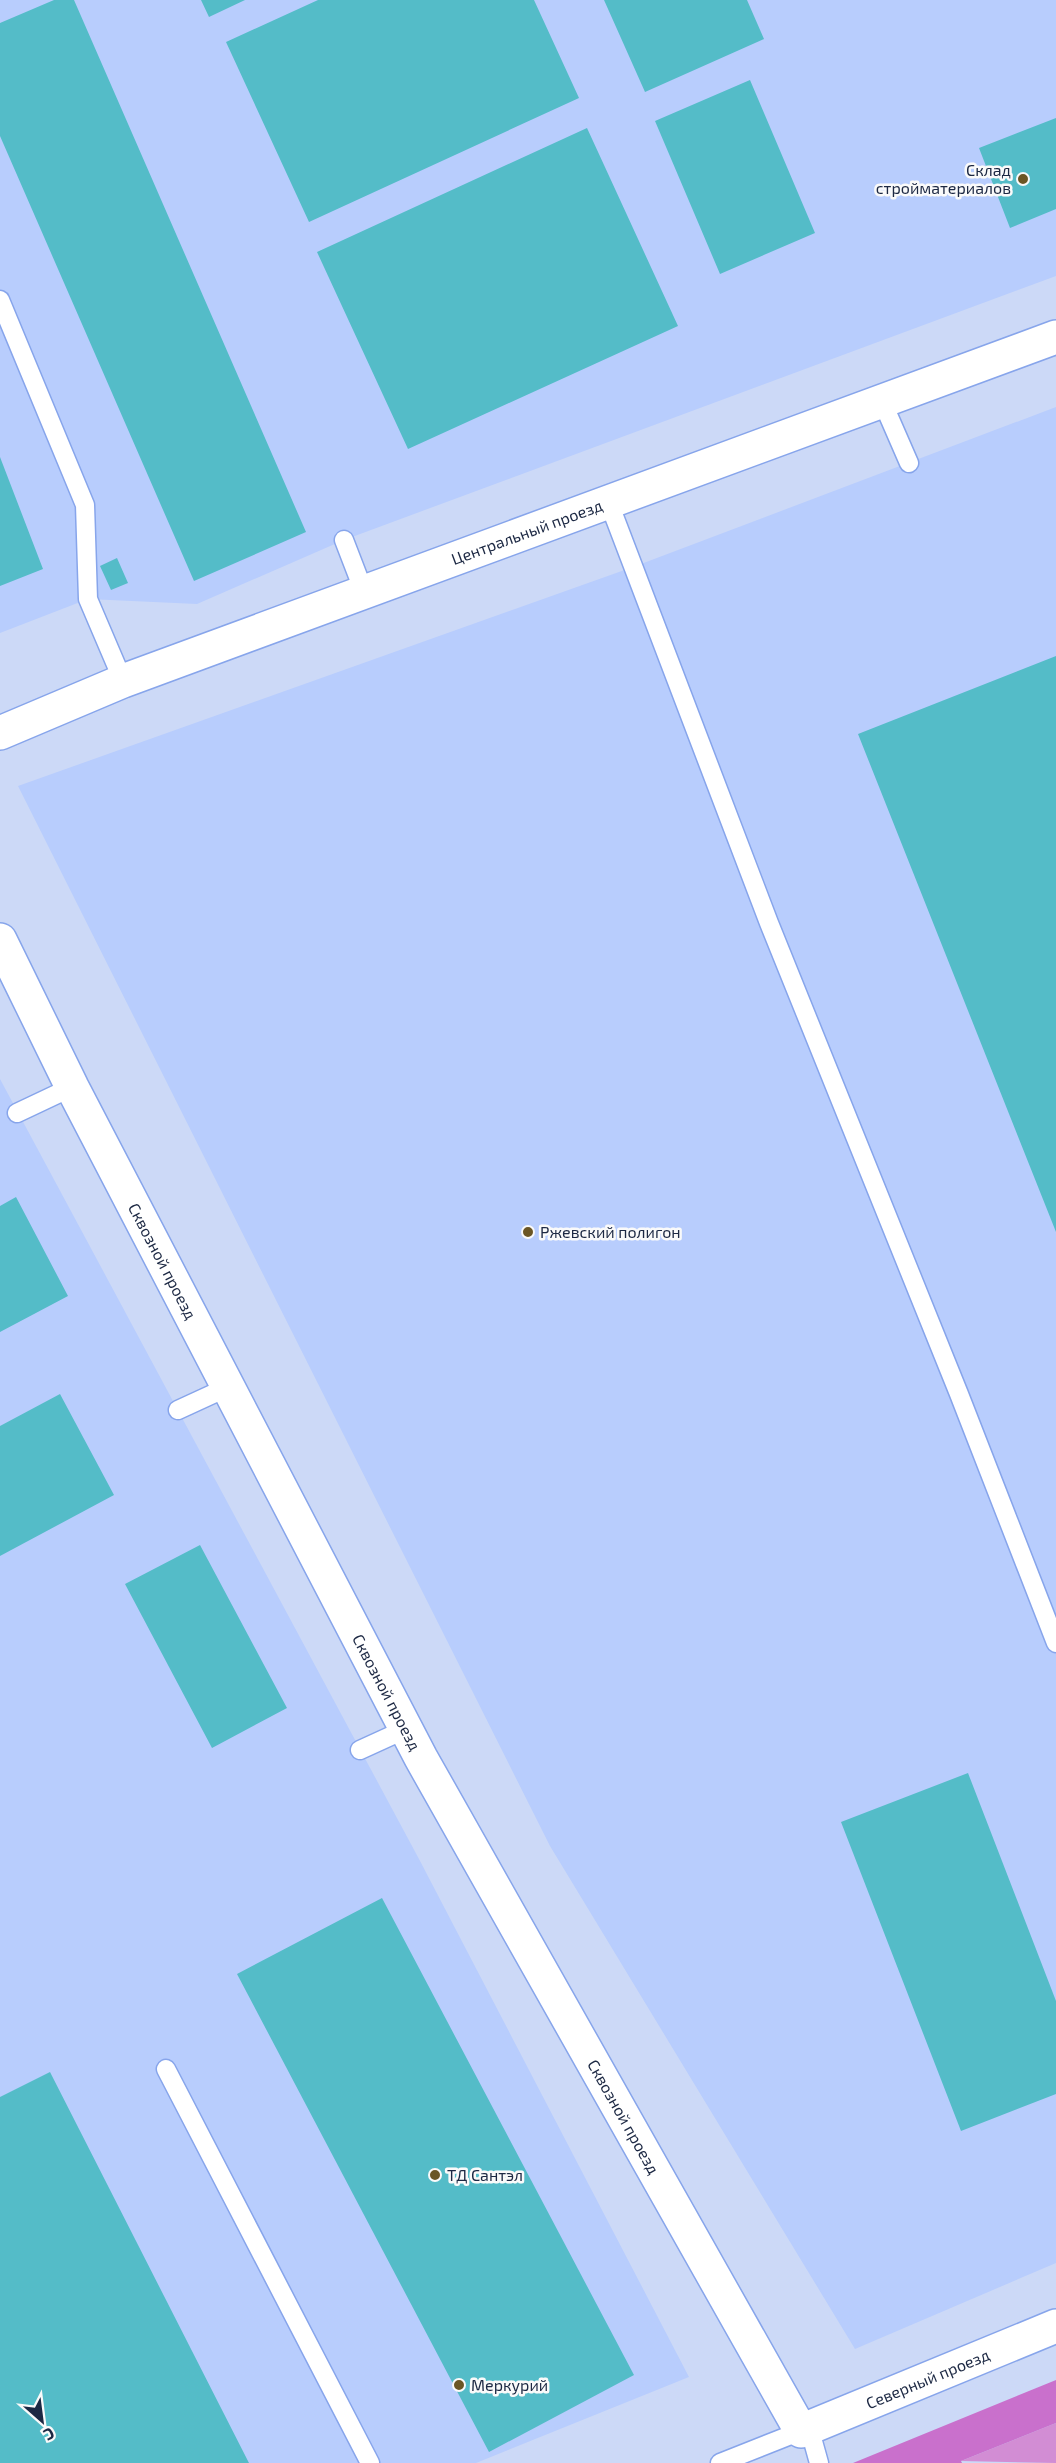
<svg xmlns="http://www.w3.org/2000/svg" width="1056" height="2463" font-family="'Exo 2',sans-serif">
<rect width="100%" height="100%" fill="#ccd9f7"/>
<path fill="#b8cdfd" d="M0,0H1056V276L344,540L197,604L88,599L0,633Z
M1056,407V2263L855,2349L550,1846L18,786L633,567Z
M0,1079L419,1859L689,2377L476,2463H0Z"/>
<path fill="#d28dd4" d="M1056,2423V2463L961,2461Z"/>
<path fill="#c970cc" d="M1056,2380V2423L961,2461L962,2463H853Z"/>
<path fill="#54bcc8" d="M54,0H74L306,532L194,581L0,136V23Z
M201,0H245L209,17Z
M318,0H534L579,98L309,222L226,42Z
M604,0H747L764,39L645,92Z
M750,80L815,233L720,274L655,121Z
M1056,118V209L1010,228L979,148Z
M587,128L678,326L408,449L317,252Z
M0,457L43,569L0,586Z
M117,558L128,583L111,590L100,566Z
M1056,656V1232L858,734Z
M16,1197L68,1296L0,1332V1206Z
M60,1394L114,1495L0,1556V1426Z
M200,1545L287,1708L212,1748L125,1584Z
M968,1773L1056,2001V2094L961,2131L841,1822Z
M382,1898L634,2375L489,2452L237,1974Z
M50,2072L249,2463H0V2097Z"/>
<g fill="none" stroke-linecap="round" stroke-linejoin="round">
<defs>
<path id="lane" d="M0,300L85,505L88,599L123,681
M882,401L909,463
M609,503L769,923L959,1394L1056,1643
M344,540L364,592
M17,1113L72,1087
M178,1410L228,1387
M360,1750L406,1729
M166,2069L370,2463
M809,2427L819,2463
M720,2463L801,2431"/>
<g id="street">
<path id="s1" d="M0,733L123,681L1056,337"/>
<path id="s2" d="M0,940L72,1087L421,1758L801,2431L1056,2326"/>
</g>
</defs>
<use href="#lane" stroke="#87a5eb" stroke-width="21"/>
<use href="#street" stroke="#87a5eb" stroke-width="36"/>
<use href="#lane" stroke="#fff" stroke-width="18"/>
<use href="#street" stroke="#fff" stroke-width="33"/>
</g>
<g fill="#6b5625" stroke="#fafafa" stroke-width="2">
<circle cx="1023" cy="179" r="6"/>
<circle cx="528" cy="1232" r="6"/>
<circle cx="435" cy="2175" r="6"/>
<circle cx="459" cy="2385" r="6"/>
</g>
<g text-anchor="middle" stroke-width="5" stroke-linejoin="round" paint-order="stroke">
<g font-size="16" fill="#1c2843" stroke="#fafafa" text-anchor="start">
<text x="1011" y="176" text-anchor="end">Склад<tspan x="1011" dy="18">стройматериалов</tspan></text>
<text x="540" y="1238">Ржевский полигон</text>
<text x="447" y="2181">ТД Сантэл</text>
<text x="471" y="2391">Меркурий</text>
</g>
<g font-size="16" fill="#1c2843" stroke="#fafafa">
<text dy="6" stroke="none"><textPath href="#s1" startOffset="564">Центральный проезд</textPath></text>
<text dy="6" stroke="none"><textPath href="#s2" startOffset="360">Сквозной проезд</textPath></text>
<text dy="6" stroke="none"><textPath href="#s2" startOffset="846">Сквозной проезд</textPath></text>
<text dy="6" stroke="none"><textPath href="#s2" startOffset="1332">Сквозной проезд</textPath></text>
<text dy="6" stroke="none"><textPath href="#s2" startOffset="1830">Северный проезд</textPath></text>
</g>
</g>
<g transform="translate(42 2421) rotate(152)" stroke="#fafafa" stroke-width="4.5" paint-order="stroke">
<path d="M0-4.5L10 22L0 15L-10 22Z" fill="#1c2843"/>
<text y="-9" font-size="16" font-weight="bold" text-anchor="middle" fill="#1c2843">С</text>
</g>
</svg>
